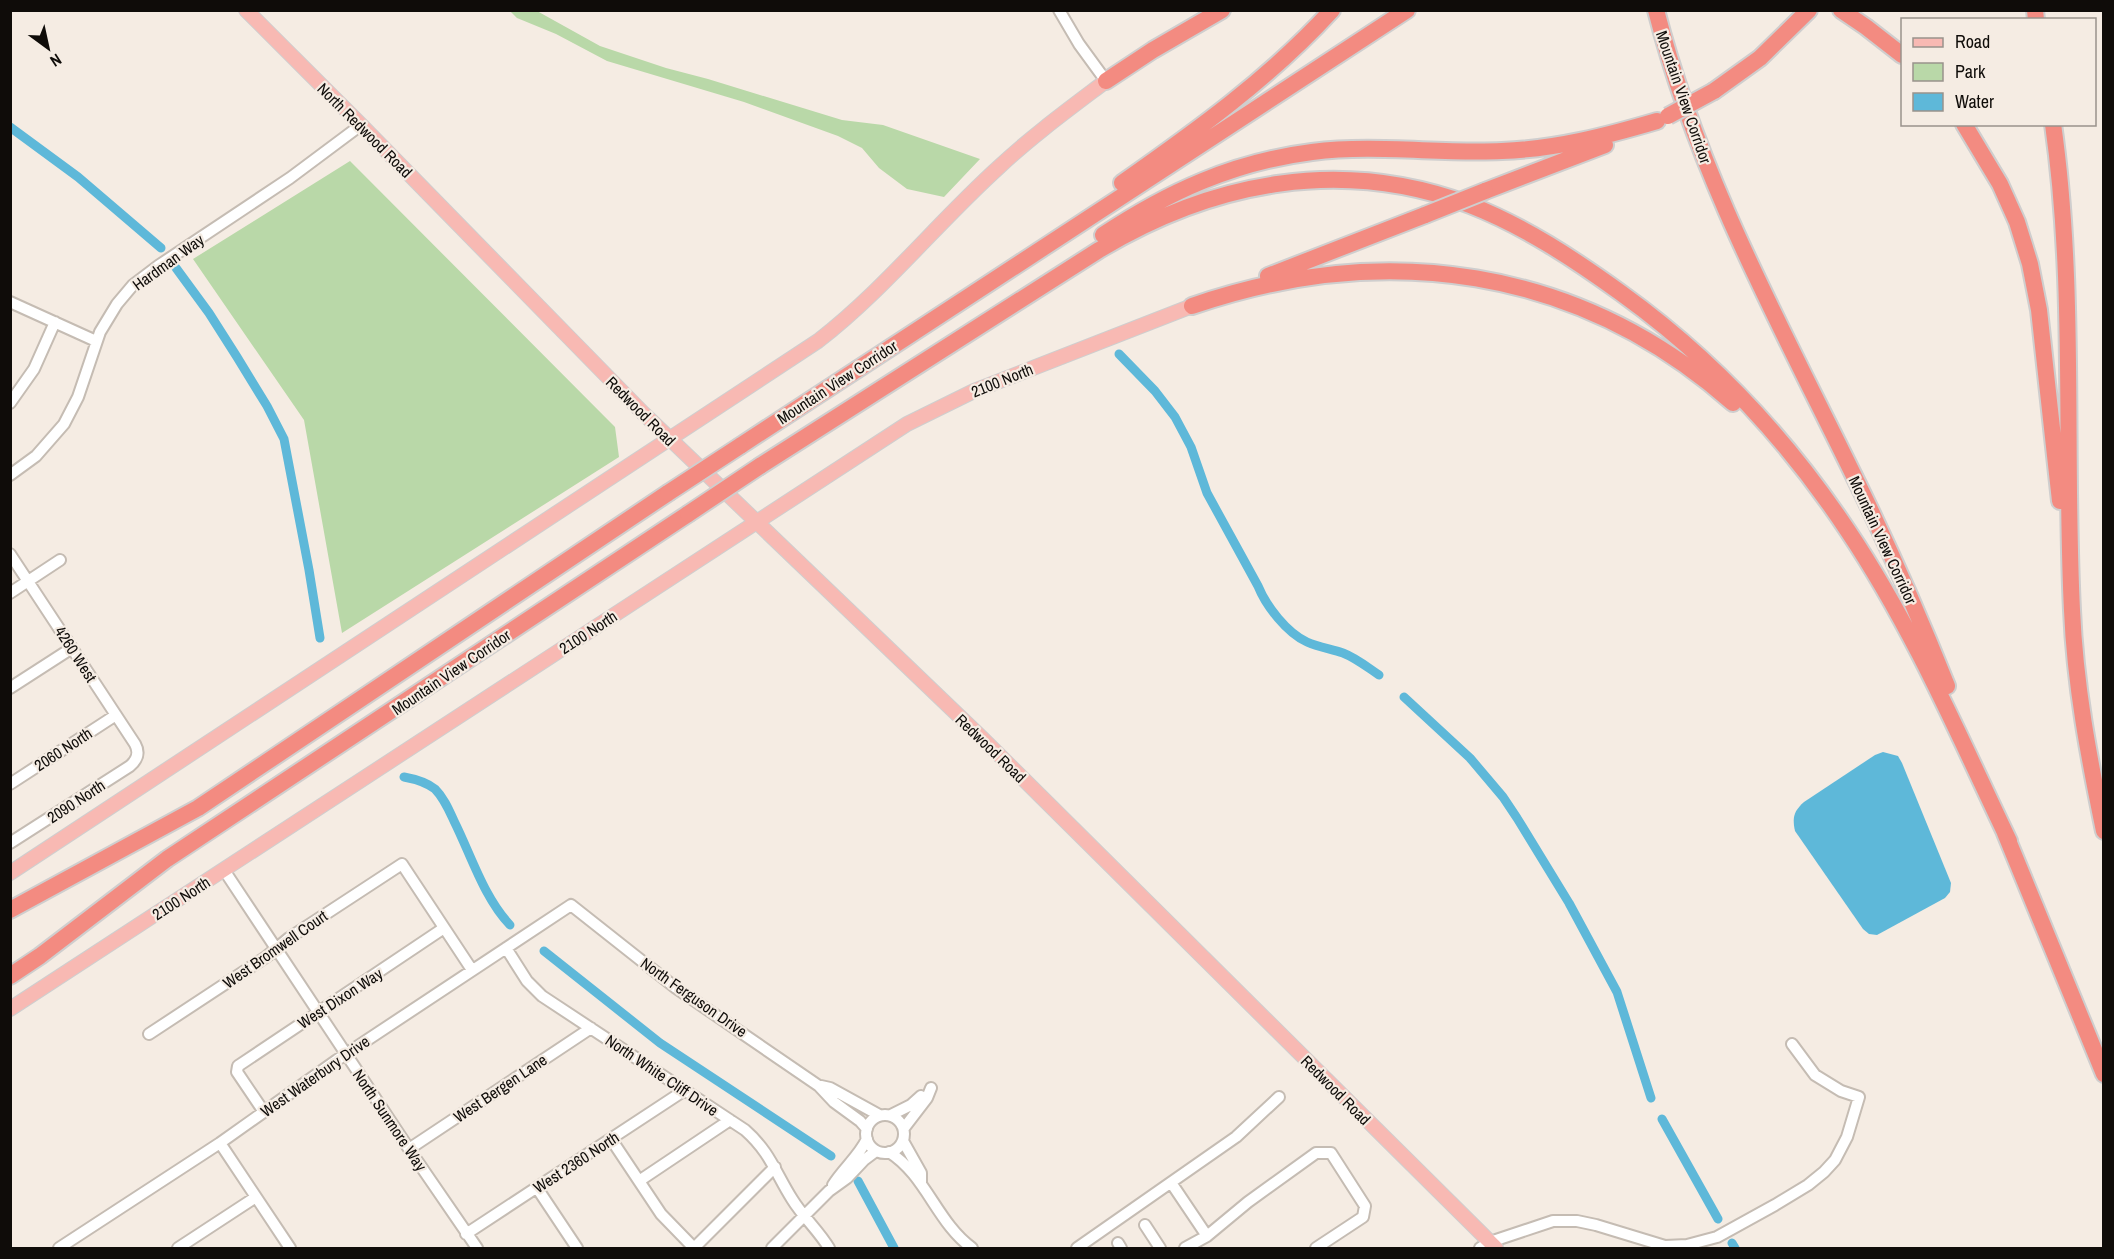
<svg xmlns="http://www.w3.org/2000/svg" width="2114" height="1259" font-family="'Archivo Narrow',sans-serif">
<rect width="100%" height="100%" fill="#f5ece3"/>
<path fill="#b9d8a8" d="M510,11H537L600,46L666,68L708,79L842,120L883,125L980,159L944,197L907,189L879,168L862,148L838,136L744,102L607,61L556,34L517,18Z
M350,161L615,427L619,457L342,633L304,420L193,259Z"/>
<path fill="#5eb8d9" d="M1883,752L1898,756L1902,763L1951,883L1950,892L1945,898L1877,935L1869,934L1863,929L1795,831C1792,817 1794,811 1804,802L1875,755Z"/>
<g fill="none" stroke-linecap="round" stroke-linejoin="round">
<path stroke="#5eb8d9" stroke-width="9" d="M10,127L78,177L161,248
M176,268L209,313L237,357L267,406L284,439L309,570L320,638
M1119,354L1155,391L1175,417L1191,447L1207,493L1258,586C1266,606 1287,633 1307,642C1318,647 1331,649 1343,653C1356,658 1367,667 1379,675
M1404,697L1470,758L1503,797L1517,818L1569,903L1617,992L1651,1098
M404,777C415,779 426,782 435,789C444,798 449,810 454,821C471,855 484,898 510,925
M544,951L660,1043L831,1156
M1662,1119L1718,1219
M858,1181L894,1248
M1732,1243L1735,1248"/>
<defs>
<path id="minor" d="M1059,10L1079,44L1106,81
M10,302L96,341
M10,403L34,369L55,322
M10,475L36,456L64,424L78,397L100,332L117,304L133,285L158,266L290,178L361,125
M10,554L135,744C140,753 137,760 130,766L10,843
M10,593L60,560
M10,688L72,648
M10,784L116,715
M224,870L409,1149L477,1248
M506,948L527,981L542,996L745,1130C770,1152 775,1172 792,1199C803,1217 819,1231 829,1248
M149,1034L266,957L289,938L402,864L472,970
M821,1086L830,1088L879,1115
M264,1112L237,1072L238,1066L444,928
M866 1134a19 19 0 1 1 38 0a19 19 0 1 1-38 0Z
M891,1115L911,1105L921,1096
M904,1128L927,1098L931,1088
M611,1139L661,1214L694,1248L775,1167
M903,1141L921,1173V1183
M220,1143L290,1248
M409,1149L591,1028
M889,1152C926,1175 937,1223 972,1248
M639,1181L730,1120
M1172,1184L1207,1236
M833,1185C843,1169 859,1156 867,1139
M537,1188L577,1248
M1145,1225L1160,1248
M466,1234L685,1090
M1118,1243L1121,1248
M59,1248L220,1143L337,1060L571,905L676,988L819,1086L834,1102L860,1121L867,1129
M178,1248L256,1197
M772,1248L829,1191L847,1178L864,1160L876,1151
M1077,1248L1236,1137L1279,1097
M1185,1248L1207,1236L1248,1202L1316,1153H1331L1365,1206L1363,1217L1316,1248
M1480,1248L1490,1242L1553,1221H1577L1596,1225L1665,1246L1687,1245L1717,1237L1775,1205L1808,1185L1824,1172L1835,1160L1847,1137L1859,1097L1841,1091L1815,1075L1792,1044"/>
<path id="major" d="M246,10L361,125L643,413L983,739L1496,1248
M10,873L818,341C884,290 937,223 999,167C1032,136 1069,109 1106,81
M10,1009L907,424L974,391L1192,306"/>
<path id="highway" d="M1656,10C1701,187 1791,344 1869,507C1897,566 1923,626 1947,686
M1841,10L1866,27L1902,55
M2035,10L2036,20
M1106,81L1153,50L1222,10
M1714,91L1760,58L1809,10
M1964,124L2000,184L2017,222L2030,264L2039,310L2060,501
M2053,124C2076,285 2064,449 2072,610C2075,685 2089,758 2104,831
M1122,183C1196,131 1270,78 1332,10
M1485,191L1605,145
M1103,235C1168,192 1233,162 1312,152C1375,144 1439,154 1502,151C1556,149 1606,136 1657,121
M1268,276L1425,215
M1192,306C1384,240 1578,266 1733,403
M740,446L1407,10
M760,466L1099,250C1214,181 1342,157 1470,205C1524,226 1574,259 1621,293C1710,357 1787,439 1848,531C1913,628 1959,736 2009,841
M2005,833L2104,1074
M10,910L198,808L668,493
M10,976L40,956L167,859L688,514"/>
</defs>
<use href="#minor" stroke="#c5bcb3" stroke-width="14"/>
<use href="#major" stroke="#cfcece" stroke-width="16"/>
<use href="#highway" stroke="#cfcece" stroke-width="20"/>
<use href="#minor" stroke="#fff" stroke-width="10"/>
<use href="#major" stroke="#f8b9b3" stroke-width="14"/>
<use href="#highway" stroke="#f38b81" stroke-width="16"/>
<defs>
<path id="highway-bridge" d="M1668,116L1714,91
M1425,215L1485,191
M668,493L740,446
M688,514L760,466"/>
</defs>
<use href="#highway-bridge" stroke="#cfcece" stroke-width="20" stroke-linecap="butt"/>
<use href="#highway-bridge" stroke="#f38b81" stroke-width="16"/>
</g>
<g text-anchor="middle" stroke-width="4.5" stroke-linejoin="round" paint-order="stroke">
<g font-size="16" fill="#0f0c09" stroke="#f5ece3">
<text transform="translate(1684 97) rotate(71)" y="6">Mountain View Corridor</text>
<text transform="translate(365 130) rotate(45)" y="6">North Redwood Road</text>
<text transform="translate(168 262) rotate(-36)" y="6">Hardman Way</text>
<text transform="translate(1002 380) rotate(-22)" y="6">2100 North</text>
<text transform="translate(837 382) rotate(-33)" y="6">Mountain View Corridor</text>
<text transform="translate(641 411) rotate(45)" y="6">Redwood Road</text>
<text transform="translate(1883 540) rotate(65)" y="6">Mountain View Corridor</text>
<text transform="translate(588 632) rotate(-33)" y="6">2100 North</text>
<text transform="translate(76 654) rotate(57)" y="6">4260 West</text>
<text transform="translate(451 672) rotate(-34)" y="6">Mountain View Corridor</text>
<text transform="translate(991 748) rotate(44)" y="6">Redwood Road</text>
<text transform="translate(63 749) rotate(-33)" y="6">2060 North</text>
<text transform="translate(76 801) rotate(-33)" y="6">2090 North</text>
<text transform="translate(181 898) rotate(-33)" y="6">2100 North</text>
<text transform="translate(275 949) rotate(-35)" y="6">West Bromwell Court</text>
<text transform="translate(694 997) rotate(35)" y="6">North Ferguson Drive</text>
<text transform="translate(340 998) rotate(-33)" y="6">West Dixon Way</text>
<text transform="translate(662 1075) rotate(34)" y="6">North White Cliff Drive</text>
<text transform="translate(315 1076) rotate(-35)" y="6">West Waterbury Drive</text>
<text transform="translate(500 1088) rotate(-34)" y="6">West Bergen Lane</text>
<text transform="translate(1336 1090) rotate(45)" y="6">Redwood Road</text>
<text transform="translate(390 1120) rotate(56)" y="6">North Sunmore Way</text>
<text transform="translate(576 1162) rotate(-33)" y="6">West 2360 North</text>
</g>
</g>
<rect width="2114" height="1259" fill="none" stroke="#0f0c09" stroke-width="24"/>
<rect x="1901" y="18" width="195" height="108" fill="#f5ece3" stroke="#99928c" stroke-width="1.5"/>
<rect x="1913" y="38" width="30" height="9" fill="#f8b9b3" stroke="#99928c" stroke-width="1.5"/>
<text x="1955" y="48" font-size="18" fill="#0f0c09">Road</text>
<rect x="1913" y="63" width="30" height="18" fill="#b9d8a8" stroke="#99928c" stroke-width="1.5"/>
<text x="1955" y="78" font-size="18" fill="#0f0c09">Park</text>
<rect x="1913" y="93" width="30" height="18" fill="#5eb8d9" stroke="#99928c" stroke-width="1.5"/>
<text x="1955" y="108" font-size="18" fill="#0f0c09">Water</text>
<g transform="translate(48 48) rotate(147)" stroke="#f5ece3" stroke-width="4.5" paint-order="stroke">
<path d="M0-4.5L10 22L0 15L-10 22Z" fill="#0f0c09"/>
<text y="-9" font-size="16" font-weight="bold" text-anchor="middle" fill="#0f0c09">N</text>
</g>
</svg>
